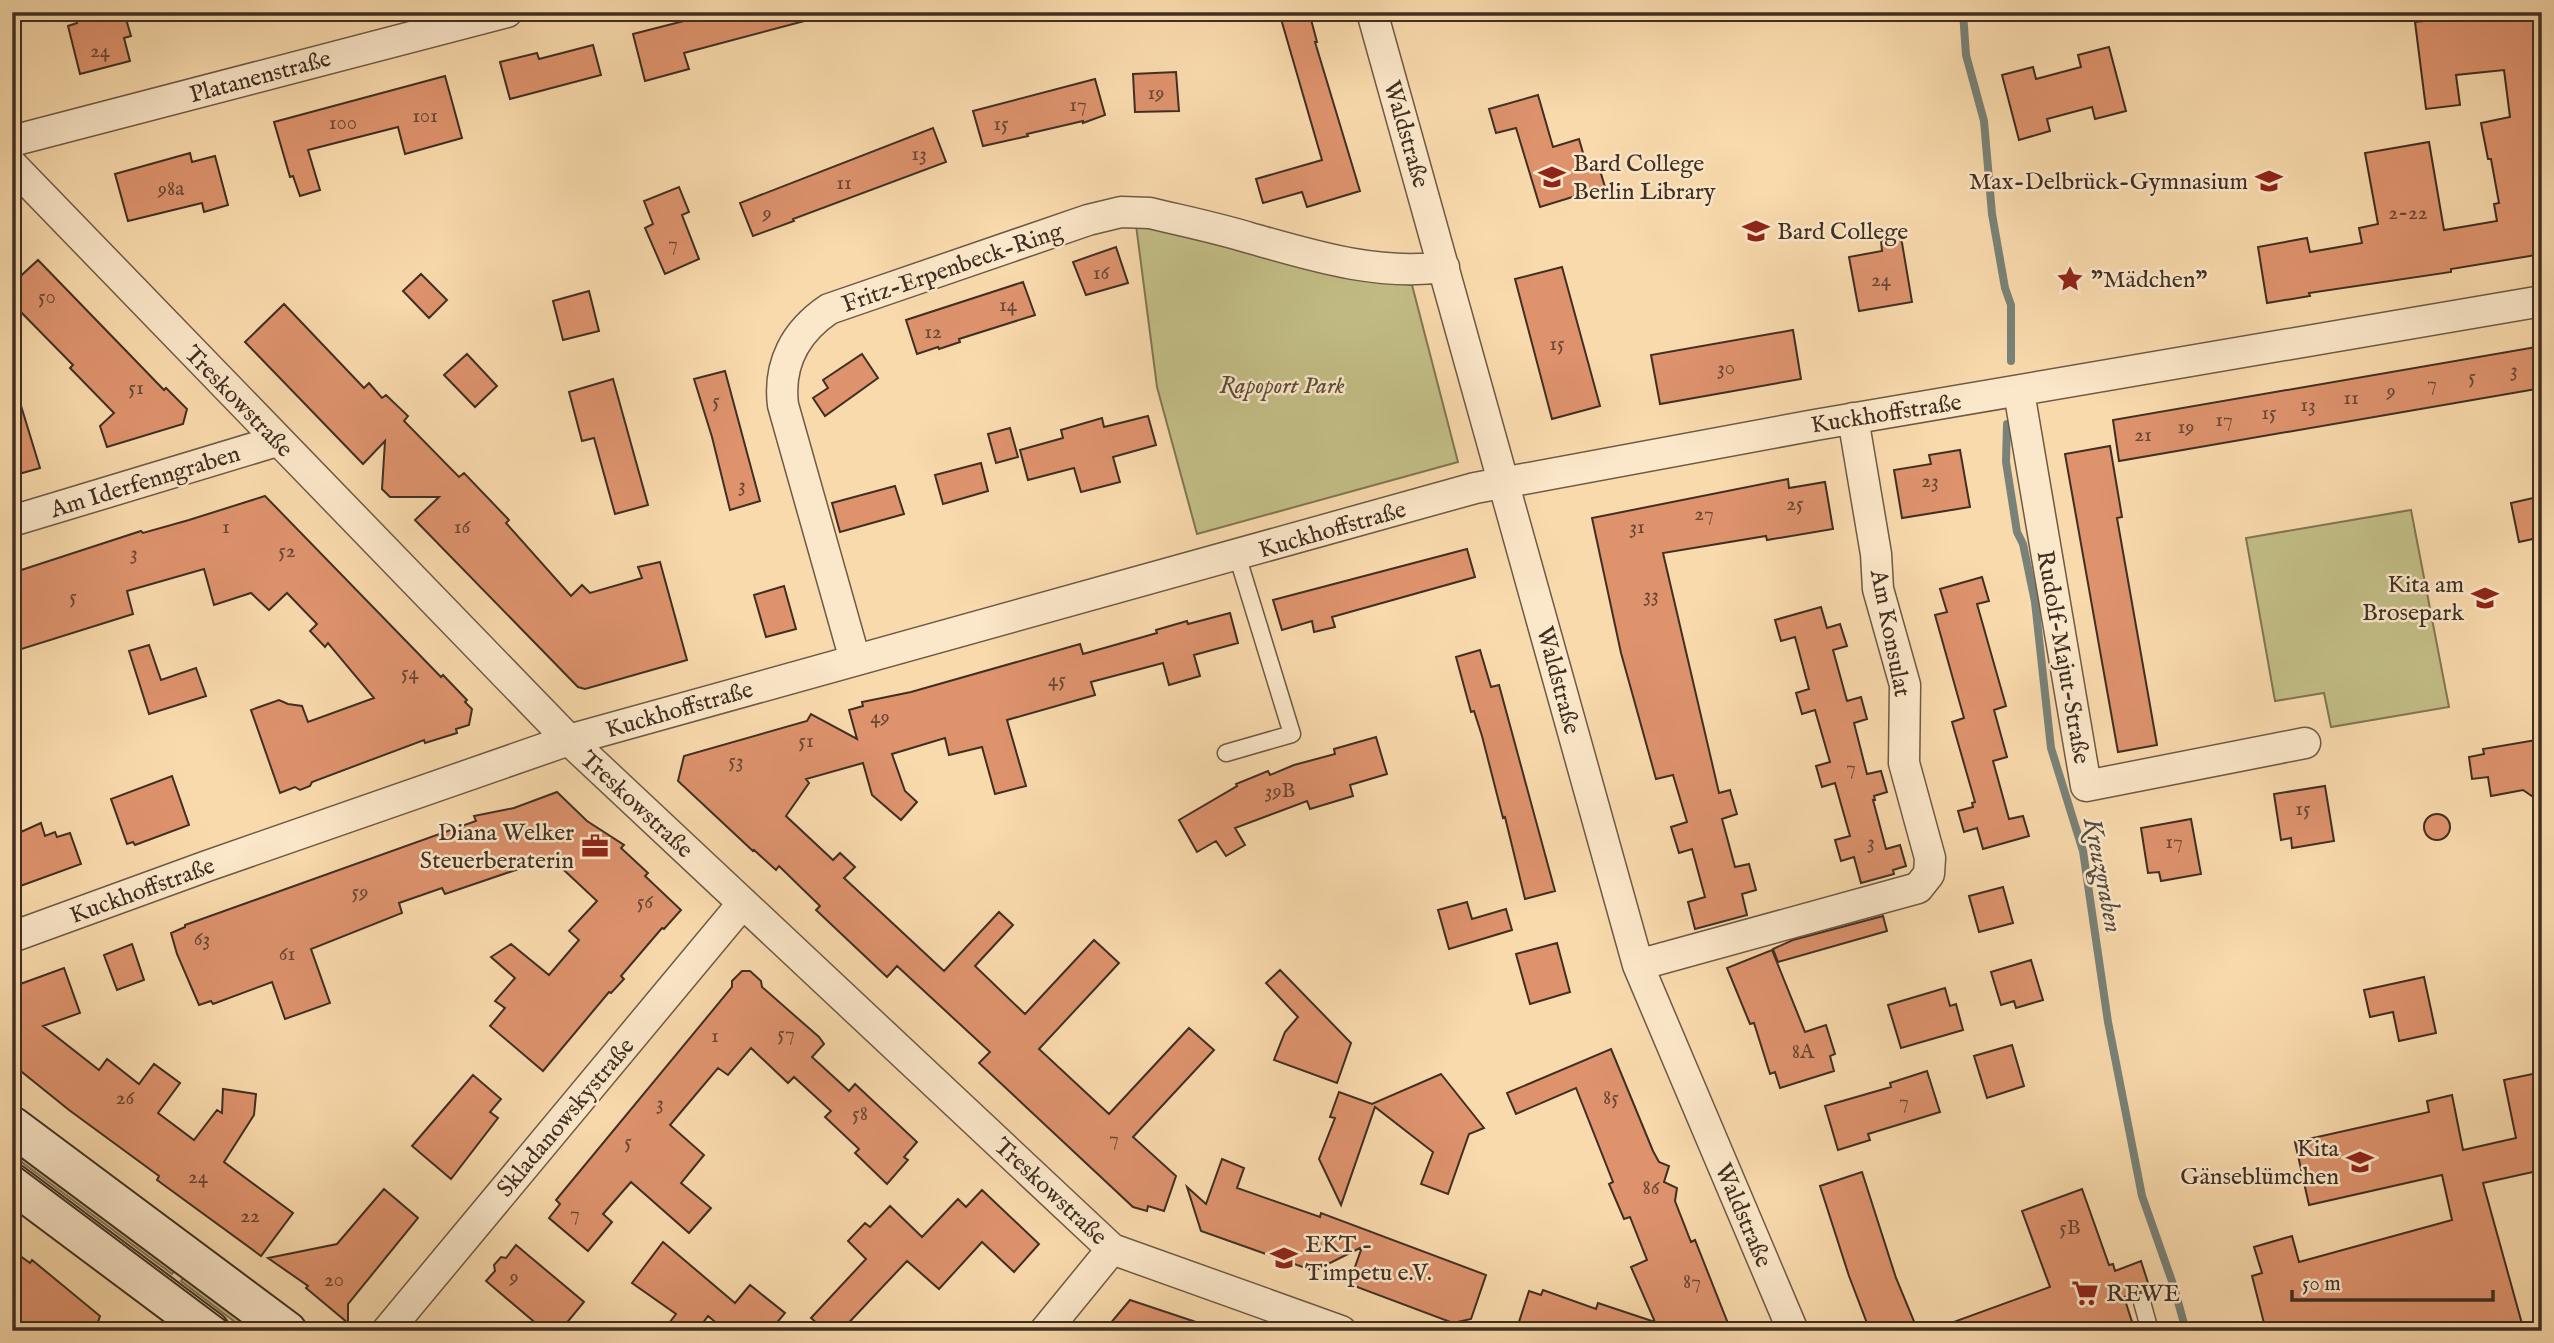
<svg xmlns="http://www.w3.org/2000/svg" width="2554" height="1343" font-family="'IM FELL English',serif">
<rect width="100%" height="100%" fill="#f9daac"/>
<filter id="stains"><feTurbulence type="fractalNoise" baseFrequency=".00286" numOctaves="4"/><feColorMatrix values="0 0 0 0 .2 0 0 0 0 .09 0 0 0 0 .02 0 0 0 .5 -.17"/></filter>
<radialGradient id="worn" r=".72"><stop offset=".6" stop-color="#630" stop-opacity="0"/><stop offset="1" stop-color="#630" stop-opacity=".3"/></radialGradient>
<path fill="#c3be86" stroke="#817655" stroke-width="2" d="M1136,225H1160L1343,276L1412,285L1458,462L1197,534L1157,387Z
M2411,510L2449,707L2331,727L2324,693L2275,701L2246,538Z
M12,1140L179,1264L172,1274L12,1155Z
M189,1271L268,1331H247L181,1281Z"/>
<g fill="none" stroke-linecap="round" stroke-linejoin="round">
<path stroke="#798278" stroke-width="8" d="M1963,12L1966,55L1984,121L1992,214L2005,288L2011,305V361
M2007,424L2006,462L2017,532L2023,544L2035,602L2051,748L2083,851L2108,1022L2142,1196L2174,1287L2186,1331"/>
</g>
<path fill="#de936d" stroke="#3f2f24" stroke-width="2" d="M74,12H124L131,36L124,38L130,61L80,74L68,26L77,23Z
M719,12H811L812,19L684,53L689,69L645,81L633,34Z
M1279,12H1309L1317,42H1315L1360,191L1307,207L1302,192L1263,203L1256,179L1322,160Z
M2498,12H2542V254L2451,269V272L2309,293L2310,296L2267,303L2258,247L2307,238L2310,252L2362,243L2359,228L2378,224L2365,153L2429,142L2444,230L2497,221L2494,204L2499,203L2491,159H2488L2481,123L2510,117L2504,70L2456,75L2460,105L2426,109L2415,22Z
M593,45L601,75L510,99L500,62L537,53L539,59Z
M2109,47L2126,111L2095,119L2092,107L2047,119L2050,131L2019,140L2002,75L2033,67L2036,79L2081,67L2078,55Z
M1176,72L1179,111L1135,112L1133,74Z
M445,76L462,138L405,154L398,127L308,150L320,190L300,196L293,176L290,177L274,122Z
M1095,79L1105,115L1083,123V121L1027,134L1028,136L983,146L973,111Z
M1538,95L1553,147L1579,139L1588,170L1599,167L1605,187L1540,207L1516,128L1496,133L1489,109Z
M933,128L946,162L793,219L794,221L753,236L740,203Z
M190,153L192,162L215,156L228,205L204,212L202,203L128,221L115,174Z
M679,187L689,212L682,215L699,259L665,274L645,228L653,224L644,201Z
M1901,237L1912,302L1859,311L1849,257L1882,251L1881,241Z
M1116,247L1128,283L1086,295L1073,262Z
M38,260L164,390L166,388L187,409L183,424L107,447L100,426L114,413L70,368L73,365L12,303V284Z
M1562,267L1600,406L1552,419L1515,279Z
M421,274L447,300L429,318L403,291Z
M1023,282L1035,315L959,339L960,342L939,349L938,347L917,354L906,320Z
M589,291L599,331L563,340L553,301Z
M284,304L364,388L369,383L382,398L386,395L408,416L404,421L459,477L464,473L509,520L506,523L571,596L582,585L590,593L642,578L638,567L660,562L687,660L585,689L578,687L415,520L439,497H390L382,489L385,441L363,464L245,342Z
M1793,330L1801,379L1660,404L1651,355Z
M2542,346V388L2119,461L2113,420Z
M467,354L497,386L475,407L444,375Z
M862,354L878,378L825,416L813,398L828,388L823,380Z
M725,371L760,501L730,510L712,437L694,379Z
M613,379L648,505L615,514L594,438L582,441L569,392Z
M12,396H18L40,468L12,476Z
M1148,416L1156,445L1113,457L1120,482L1081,492L1074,468L1028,480L1020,450L1063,438L1061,430L1102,418L1104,427Z
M1010,428L1018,457L996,463L988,434Z
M2110,446L2122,517L2117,518L2157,745L2118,752L2065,454Z
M1960,450L1970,507L1902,518L1894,470L1931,464L1929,455Z
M981,463L988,491L943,504L935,475Z
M1788,479L1789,488L1825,482L1833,529L1767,540L1766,536L1663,553L1719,793L1730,790L1737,814L1722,819L1735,867L1749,864L1756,890L1742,894L1747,915L1695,929L1688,902L1705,897L1692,849L1679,853L1671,827L1687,822L1673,775L1656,779L1621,653L1592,518Z
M895,486L904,514L840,532L832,503Z
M265,496L441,677L443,675L467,700L465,702L472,709L469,725L456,729L457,733L425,743L424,740L312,782L310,786L300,790L295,787L280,793L251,710L279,700L288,704L302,706L308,722L374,698L328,643L325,647L310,631L317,624L287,593L269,610L251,593L214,605L204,569L127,591L133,614L12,652V573L141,531L143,533L189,520Z
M2542,496V537L2519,542L2511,503Z
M1467,549L1475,577L1332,617L1335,627L1314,632L1312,621L1282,630L1273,600Z
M1982,577L1989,601L1977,604L2006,706L1994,710L2007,757L1993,761L2009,819L2023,816L2029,836L1983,849L1977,828L1964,832L1958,811L1973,807L1972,803L1975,802L1952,722L1964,718L1935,615L1947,612L1940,589Z
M784,586L796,629L766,637L754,595Z
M1821,607L1827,628L1840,624L1847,646L1833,650L1847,701L1861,697L1867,719L1854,723L1867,774L1881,771L1887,792L1874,796L1875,800H1873L1886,849L1900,845L1906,866L1893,870L1894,874L1861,883L1854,857L1841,861L1835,840L1850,836L1835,783L1822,787L1816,766L1830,762L1815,710L1802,714L1796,693L1809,689L1795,637L1781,641L1775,620Z
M1230,613L1238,643L1194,655L1200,676L1169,685L1163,663L1091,682L1095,695L1007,720L1026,786L995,794L982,747L949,755L945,738L892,754L905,791L917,802L901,820L872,795L863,763L806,779L809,783L786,816L833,860L840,853L855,867L844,878L944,971L999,912L1013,925L975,966L1025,1014L1094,940L1119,963L1039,1049L1109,1114L1189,1028L1214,1050L1133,1137L1176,1176L1164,1211L1148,1206L1147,1211L1133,1207L979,1063L990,1052L897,966L887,977L816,910L820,906L779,866L776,870L754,850L753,851L678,781L684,756L807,721L811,714L857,739L849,710L863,706L862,702L911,692L1080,644L1083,654L1157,633L1156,630L1187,621L1188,624Z
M149,645L161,680L196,668L206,696L149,714L129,651Z
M1480,650L1491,687L1499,685L1555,891L1525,899L1505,817L1503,818L1482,736L1474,711L1471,712L1456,657Z
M1376,737L1387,774L1350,785L1353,796L1310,809L1307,801L1235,828L1245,845L1226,856L1216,841L1197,852L1179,820L1237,786L1236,784L1268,771L1270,775L1294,765L1335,754L1334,749Z
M2542,739V803L2523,790L2491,796L2488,777L2472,779L2469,757L2484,754L2483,749Z
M172,776L189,825L135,845L133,842L127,844L111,799Z
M2325,786L2334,841L2292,848L2291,838L2281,840L2274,794Z
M557,792L587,821L624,845L621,848L648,873L645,876L681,910L664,929L662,928L621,976L624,979L611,993L609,992L543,1071L490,1026L505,1008L495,1001L515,978L491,957L511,944L549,975L579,940L569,931L597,901L551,858L445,894L442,888L399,903L402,913L311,949L330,1003L285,1019L272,982L213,1004L211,1001L199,1005L177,954L171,933L185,927V925L476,821L474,816L514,808Z
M2424 827a13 13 0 1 1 26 0a13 13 0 1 1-26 0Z
M2191,819L2201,874L2161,881L2159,872L2148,873L2141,828Z
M41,823L45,836L55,832L57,837L70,833L81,864L12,889V836Z
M2003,887L2013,923L1979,932L1969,896Z
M1467,902L1472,919L1506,909L1512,930L1449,949L1438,910Z
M1883,916L1887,931L1778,962L1773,949L1793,940Z
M1557,943L1570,992L1530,1004L1516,954Z
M132,944L144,980L117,990L104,955Z
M1772,950L1805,1032L1826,1025L1835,1054L1830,1056L1834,1071L1780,1088L1775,1072L1770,1074L1754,1023L1750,1024L1727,968Z
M2031,960L2043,1000L2016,1008L2014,1001L2001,1005L1991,972Z
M64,968L80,1013L43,1026L99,1070L107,1059L139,1084L154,1064L180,1083L158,1113L194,1140L217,1110L222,1113L223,1089L256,1094L254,1115L224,1162L293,1213L261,1256L157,1180L159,1176L69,1110L12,1064V987Z
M1280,970L1351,1043L1337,1083L1274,1060L1285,1032L1298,1017L1266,983Z
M742,971H750L761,981L762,987L819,1037L824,1044L812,1057L849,1091L855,1084L917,1142L904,1157L908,1160L887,1184L855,1153L859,1149L825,1117L831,1111L794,1077L788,1083L751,1048L728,1075L718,1068L670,1125L704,1155L681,1183L711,1208L689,1233L631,1182L603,1214L612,1222L588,1251L549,1218L560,1204L556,1200L732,987V981Z
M2424,977L2436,1033L2399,1041L2393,1012L2370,1017L2364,990Z
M1945,988L1950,1006L1956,1004L1963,1030L1901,1048L1888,1005Z
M2012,1045L2024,1086L1987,1098L1974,1056Z
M1611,1049L1653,1151L1659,1162L1669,1166L1664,1182L1677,1188L1675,1201L1691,1242L1695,1240L1731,1331H1516L1529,1291L1541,1295L1543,1290L1596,1309L1598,1303L1655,1322L1631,1267L1647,1260L1630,1217L1624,1219L1609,1184L1613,1182L1576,1088L1516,1114L1507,1093Z
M1927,1071L1940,1112L1868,1134L1870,1140L1838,1150L1825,1106L1891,1087L1890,1083Z
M2542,1072V1170L2483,1183L2524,1331H2266L2252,1276L2262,1273L2254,1247L2292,1236L2299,1262L2452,1220L2442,1175L2309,1205L2295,1142L2429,1112L2427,1101L2452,1095L2463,1150L2516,1138L2504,1080Z
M1441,1074L1484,1128L1469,1134L1448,1194L1421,1184L1433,1152L1375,1107L1341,1205L1319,1159L1335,1118L1330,1117L1339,1092L1372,1104Z
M473,1075L501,1099L490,1112L498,1118L451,1179L412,1146Z
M1222,1159L1244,1168L1237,1188L1320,1217L1321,1213L1486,1275L1471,1319L1453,1323L1349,1284L1362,1247L1314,1271L1201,1231L1187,1187L1206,1204Z
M1862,1172L1896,1278L1918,1331H1870L1849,1276L1820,1186Z
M384,1189L418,1218L348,1304V1323L306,1288L308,1286L268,1258L337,1244Z
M2082,1189L2109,1265L2113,1264L2115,1271L2141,1261L2150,1289L2124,1297L2135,1331H1938L1937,1328L2050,1287L2022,1211Z
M982,1190L1039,1244L1014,1272L982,1242L939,1289L907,1261L841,1331H826L811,1318L866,1259L848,1241L865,1223L870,1227L890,1206L922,1237L958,1199L966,1207Z
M663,1242L735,1303L750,1285L785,1313L770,1331H726L708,1316L697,1331H663L676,1314L632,1283Z
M516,1245L584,1302L560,1331H545L486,1281L495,1271L494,1265L501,1257L506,1258Z
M12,1250L30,1263L32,1260L100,1316L95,1331H18L16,1318L12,1315Z
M1130,1300L1211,1327V1331H1104Z"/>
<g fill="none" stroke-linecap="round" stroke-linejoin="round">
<defs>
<path id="lane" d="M1226,753L1292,734L1237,555
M2142,1302L2150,1331"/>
<path id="street" d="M1372,12L1638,965L1793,1331
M12,141L507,12
M12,165L569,740L1112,1249L1341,1331
M2019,392L2086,786L2305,743
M12,521L277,441
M855,660L783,405C778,364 795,332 829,309L1088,220L1121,212L1150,213C1183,221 1217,228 1250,238C1314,256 1377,276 1444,267
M12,937L207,866L569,740L1475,488L1815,425L2542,301
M1638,965L1918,888L1929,874L1930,858L1904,763L1905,685L1878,589L1876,554L1853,418
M387,1331L743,903
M1045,1331L1112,1249"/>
<path id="secondary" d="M12,1126L287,1331
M12,1183L210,1331"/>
</defs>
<use href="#lane" stroke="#6e5a46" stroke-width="19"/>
<use href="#street" stroke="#6e5a46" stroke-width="33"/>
<use href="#secondary" stroke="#3f2f24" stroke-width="42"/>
<use href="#lane" stroke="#fbe7c9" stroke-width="16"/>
<use href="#street" stroke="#fbe7c9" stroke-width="30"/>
<use href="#secondary" stroke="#fbe7c9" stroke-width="38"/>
<path stroke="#3f2f24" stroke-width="2" d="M12,1161L239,1331"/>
</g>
<defs>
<symbol id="school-bare" viewBox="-9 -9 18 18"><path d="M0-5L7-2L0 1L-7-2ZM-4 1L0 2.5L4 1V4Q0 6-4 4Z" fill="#8f2418" stroke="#fbe7c9" stroke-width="2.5" paint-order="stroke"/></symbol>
<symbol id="university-bare" viewBox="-9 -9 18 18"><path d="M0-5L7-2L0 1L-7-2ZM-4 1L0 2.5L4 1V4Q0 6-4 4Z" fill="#8f2418" stroke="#fbe7c9" stroke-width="2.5" paint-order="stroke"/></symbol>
<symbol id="sight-bare" viewBox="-9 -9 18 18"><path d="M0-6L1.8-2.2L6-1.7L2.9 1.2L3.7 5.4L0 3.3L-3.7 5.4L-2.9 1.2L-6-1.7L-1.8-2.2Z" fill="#8f2418" stroke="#fbe7c9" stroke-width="2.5" paint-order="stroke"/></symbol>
<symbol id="office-bare" viewBox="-9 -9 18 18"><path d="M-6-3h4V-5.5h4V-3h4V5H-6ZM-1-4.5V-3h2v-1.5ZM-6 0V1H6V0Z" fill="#8f2418" stroke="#fbe7c9" stroke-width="2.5" paint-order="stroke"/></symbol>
<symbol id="supermarket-bare" viewBox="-9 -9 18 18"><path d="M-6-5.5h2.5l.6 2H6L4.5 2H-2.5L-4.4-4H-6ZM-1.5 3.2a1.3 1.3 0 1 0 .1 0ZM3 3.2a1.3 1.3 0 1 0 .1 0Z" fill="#8f2418" stroke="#fbe7c9" stroke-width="2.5" paint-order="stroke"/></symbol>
</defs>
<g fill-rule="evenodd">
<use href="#school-bare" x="1533" y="158" width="38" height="38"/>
<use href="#school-bare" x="2250" y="162" width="38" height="38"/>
<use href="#university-bare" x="1737" y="212" width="38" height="38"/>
<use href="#sight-bare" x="2051" y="260" width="38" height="38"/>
<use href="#school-bare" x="2466" y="579" width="38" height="38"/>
<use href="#office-bare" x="576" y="827" width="38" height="38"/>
<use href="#school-bare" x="2341" y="1143" width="38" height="38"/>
<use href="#school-bare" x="1265" y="1239" width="38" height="38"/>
<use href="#supermarket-bare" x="2066" y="1274" width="38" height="38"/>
</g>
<g text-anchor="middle" stroke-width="5" stroke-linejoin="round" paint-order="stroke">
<g font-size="21" fill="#674836">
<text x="100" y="57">24</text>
<text x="1156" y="99">19</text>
<text x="1078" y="111">17</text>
<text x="425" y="122">101</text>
<text x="343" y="129">100</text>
<text x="1001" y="130">15</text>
<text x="919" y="160">13</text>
<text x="844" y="189">11</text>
<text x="171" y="195">98a</text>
<text x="767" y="219">9</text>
<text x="2408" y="219">2-22</text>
<text x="673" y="250">7</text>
<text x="1101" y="279">16</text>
<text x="1881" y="286">24</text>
<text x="47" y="303">50</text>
<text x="1008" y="311">14</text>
<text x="933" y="338">12</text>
<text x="1557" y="350">15</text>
<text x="1726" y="374">30</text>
<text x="2514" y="376">3</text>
<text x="2472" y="383">5</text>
<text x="2432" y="390">7</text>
<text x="136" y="394">51</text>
<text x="2391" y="397">9</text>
<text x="2351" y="404">11</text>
<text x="716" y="407">5</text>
<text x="2308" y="411">13</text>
<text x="2269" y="419">15</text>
<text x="2224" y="426">17</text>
<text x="2186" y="433">19</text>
<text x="2143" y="441">21</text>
<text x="1930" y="487">23</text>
<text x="742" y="491">3</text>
<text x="1795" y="510">25</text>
<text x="1704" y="520">27</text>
<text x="226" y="533">1</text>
<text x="462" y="533">16</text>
<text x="1637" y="533">31</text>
<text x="287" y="557">52</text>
<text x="134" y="559">3</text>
<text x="1651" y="601">33</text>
<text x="73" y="603">5</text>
<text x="410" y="679">54</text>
<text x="1057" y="686">45</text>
<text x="880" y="723">49</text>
<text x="806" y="747">51</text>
<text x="736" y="767">53</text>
<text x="1851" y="774">7</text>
<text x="1280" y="797">39B</text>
<text x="2303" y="815">15</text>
<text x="1871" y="848">3</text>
<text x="2174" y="848">17</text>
<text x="360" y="898">59</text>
<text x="645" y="908">56</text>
<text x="202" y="945">63</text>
<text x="287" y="960">61</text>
<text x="786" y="1040">57</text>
<text x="715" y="1042">1</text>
<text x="1803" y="1058">8A</text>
<text x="125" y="1104">26</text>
<text x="1611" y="1104">85</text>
<text x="1904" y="1108">7</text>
<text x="660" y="1109">3</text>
<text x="860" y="1120">58</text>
<text x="1114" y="1145">7</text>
<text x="628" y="1148">5</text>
<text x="198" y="1183">24</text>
<text x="1651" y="1194">86</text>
<text x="575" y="1220">7</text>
<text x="250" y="1222">22</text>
<text x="2070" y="1234">5B</text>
<text x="514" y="1283">9</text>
<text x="334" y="1286">20</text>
<text x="1692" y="1288">87</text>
</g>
<g font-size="24" fill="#3f2f24" stroke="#fbe7c9">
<text transform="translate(260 76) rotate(-15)" y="8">Platanenstraße</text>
<text transform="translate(1407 134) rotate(74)" y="8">Waldstraße</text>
<text transform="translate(952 267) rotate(-19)" y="8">Fritz-Erpenbeck-Ring</text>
<text transform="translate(239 401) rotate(46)" y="8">Treskowstraße</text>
<text transform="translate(1886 413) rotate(-9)" y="8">Kuckhoffstraße</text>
<text transform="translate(145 481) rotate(-17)" y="8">Am Iderfenngraben</text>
<text transform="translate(1332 529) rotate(-16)" y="8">Kuckhoffstraße</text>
<text transform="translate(1891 633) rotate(79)" y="8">Am Konsulat</text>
<text transform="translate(2064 657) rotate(80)" y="8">Rudolf-Majut-Straße</text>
<text transform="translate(1559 680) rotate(75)" y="8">Waldstraße</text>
<text transform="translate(679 709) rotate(-16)" y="8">Kuckhoffstraße</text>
<text transform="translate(637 804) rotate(43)" y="8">Treskowstraße</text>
<text transform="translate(142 890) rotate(-20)" y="8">Kuckhoffstraße</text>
<text transform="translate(565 1117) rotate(-50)" y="8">Skladanowskystraße</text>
<text transform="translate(1051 1191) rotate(43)" y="8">Treskowstraße</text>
<text transform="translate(1744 1215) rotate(67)" y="8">Waldstraße</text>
</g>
<g font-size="24" fill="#3f2f24" stroke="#fbe7c9" text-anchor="start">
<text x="1573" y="171">Bard College<tspan x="1573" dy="28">Berlin Library</tspan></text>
<text x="2248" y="189" text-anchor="end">Max-Delbrück-Gymnasium</text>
<text x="1777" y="239">Bard College</text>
<text x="2091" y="287">"Mädchen"</text>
<text x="2464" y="592" text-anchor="end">Kita am<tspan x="2464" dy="28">Brosepark</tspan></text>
<text x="574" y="840" text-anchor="end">Diana Welker<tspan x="574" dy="28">Steuerberaterin</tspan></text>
<text x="2339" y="1156" text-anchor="end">Kita<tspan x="2339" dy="28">Gänseblümchen</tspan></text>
<text x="1305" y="1252">EKT -<tspan x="1305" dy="28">Timpetu e.V.</tspan></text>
<text x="2106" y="1301">REWE</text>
</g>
<g font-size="24" font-style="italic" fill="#594c38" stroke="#fbe7c9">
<text x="1282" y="393">Rapoport Park</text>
</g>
<g font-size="26" font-style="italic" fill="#524b40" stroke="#fbe7c9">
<text transform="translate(2104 875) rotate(79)" y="9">Kreuzgraben</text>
</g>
</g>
<rect width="2554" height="1343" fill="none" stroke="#f9daac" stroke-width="42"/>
<rect x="14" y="14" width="2526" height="1315" fill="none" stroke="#3f2f24" stroke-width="3.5"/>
<rect x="21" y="21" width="2512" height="1301" fill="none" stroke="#3f2f24" stroke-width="2"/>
<path d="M2292 1290v10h201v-10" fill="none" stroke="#3f2f24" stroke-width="3.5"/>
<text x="2302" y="1290" font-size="21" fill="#3f2f24" stroke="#fbe7c9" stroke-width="5" paint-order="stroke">50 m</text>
<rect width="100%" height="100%" filter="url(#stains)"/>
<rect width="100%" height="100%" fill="url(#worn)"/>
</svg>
